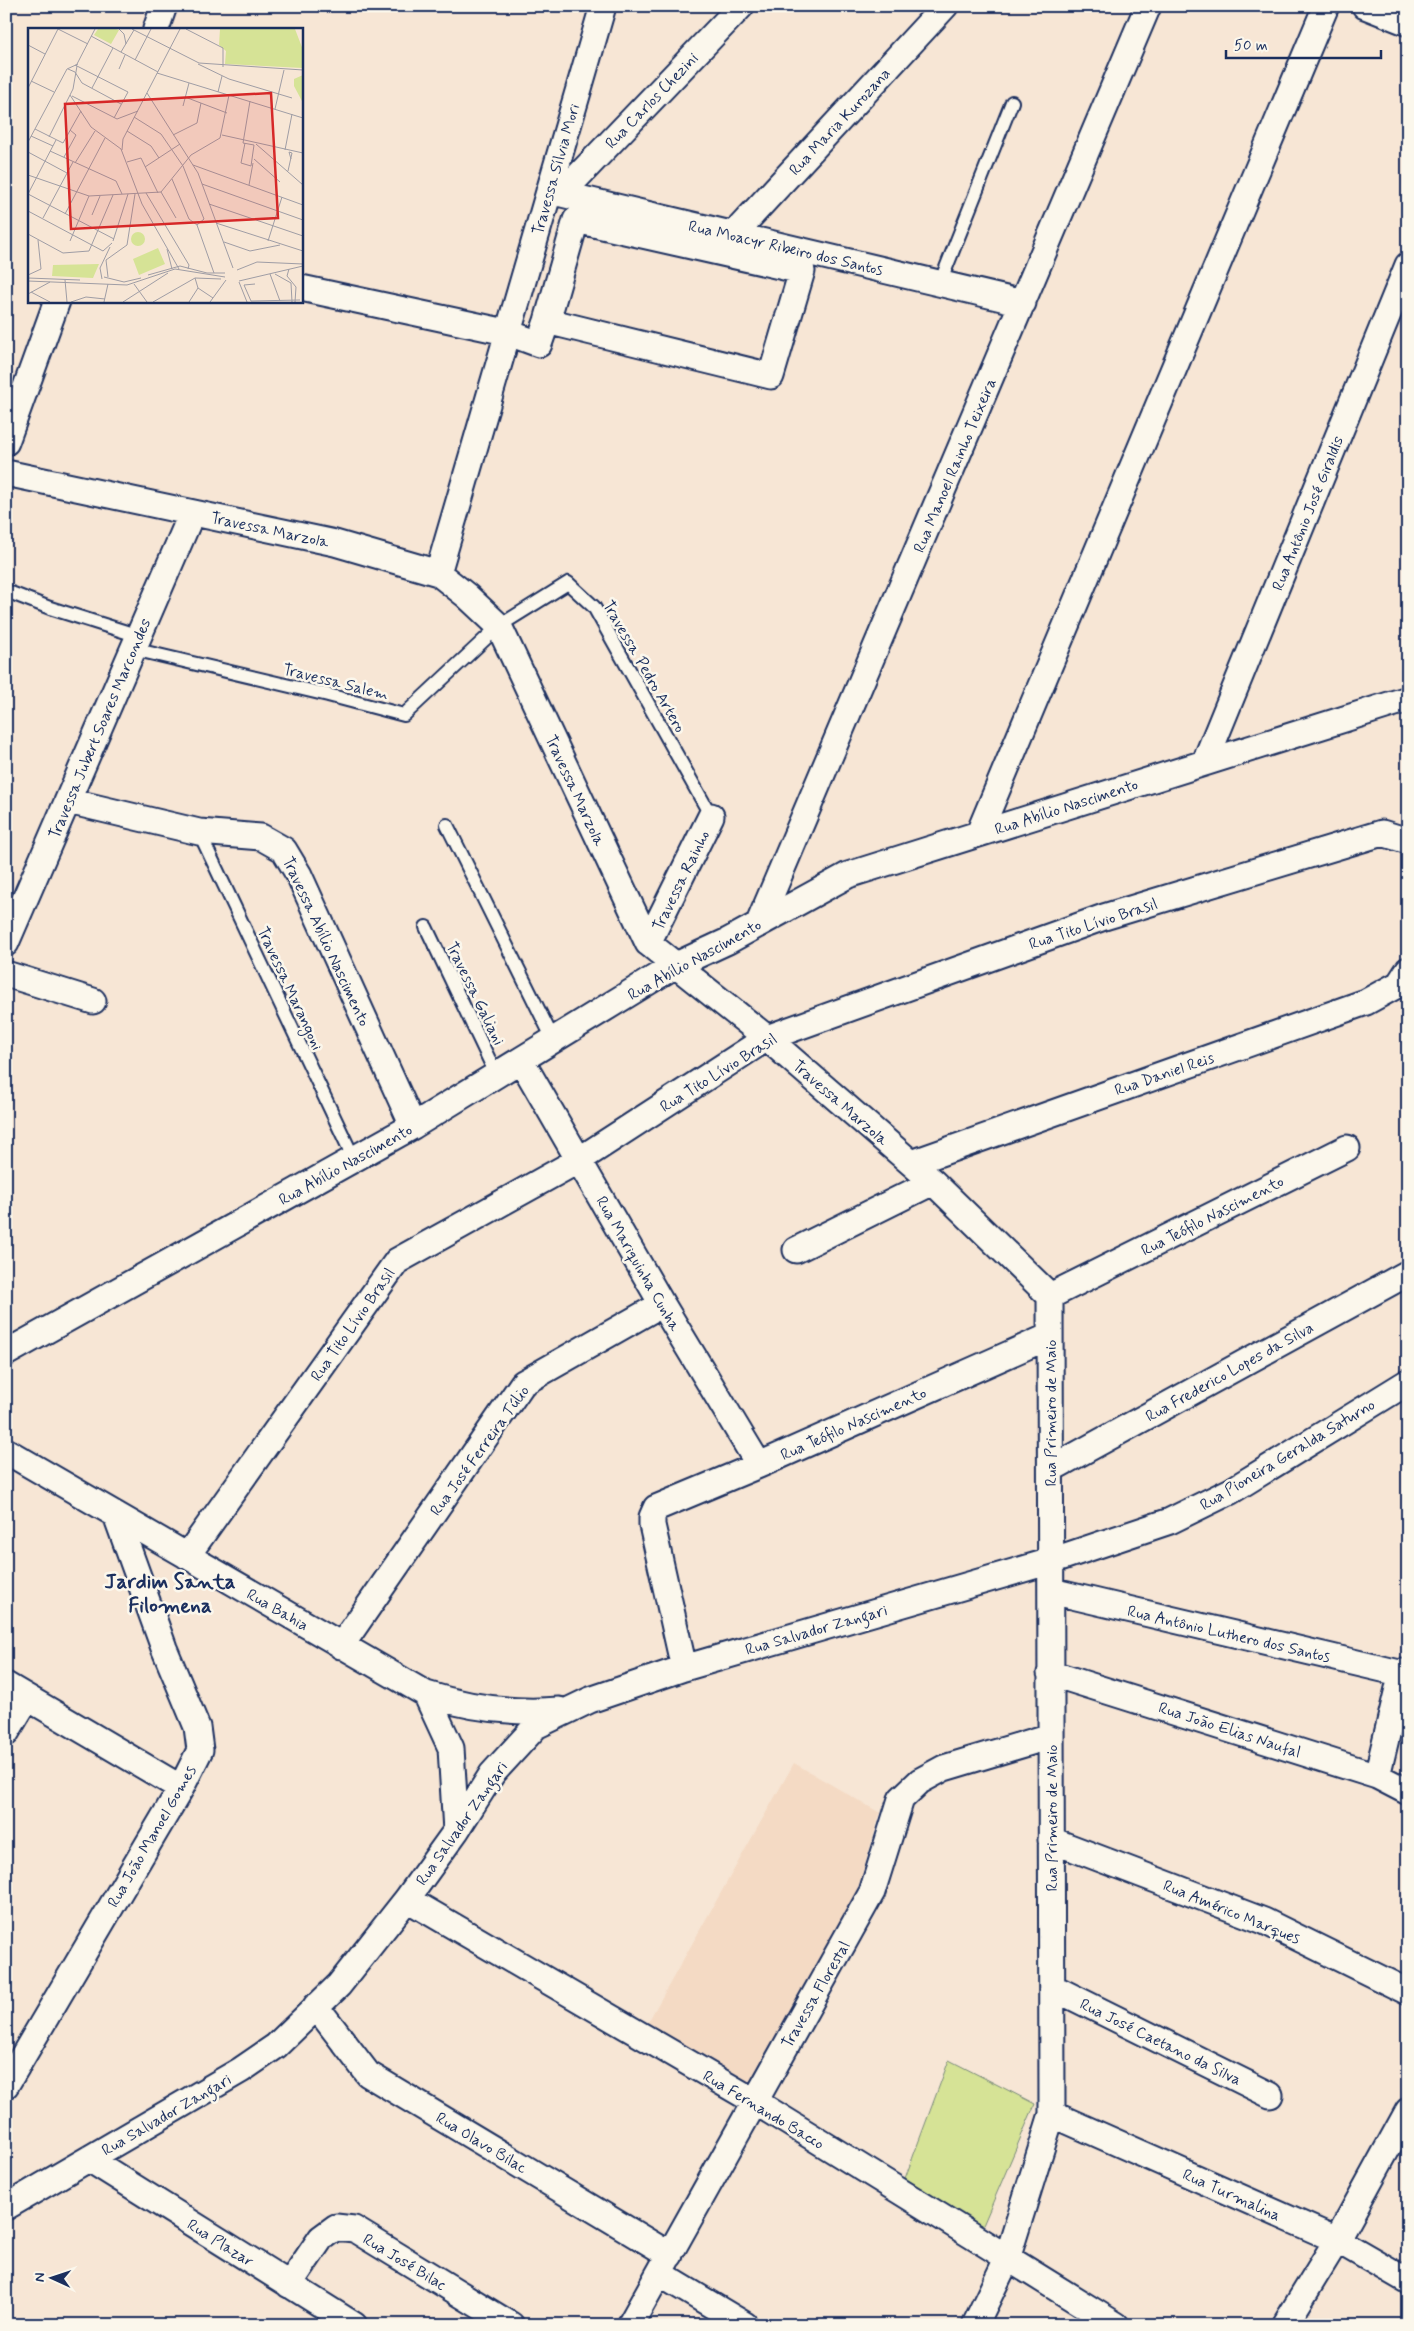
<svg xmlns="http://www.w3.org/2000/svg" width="1414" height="2331" font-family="Mynerve,sans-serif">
<rect width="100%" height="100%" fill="#f7e6d5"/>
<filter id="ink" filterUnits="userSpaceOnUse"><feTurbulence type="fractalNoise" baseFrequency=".02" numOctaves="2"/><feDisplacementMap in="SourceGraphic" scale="10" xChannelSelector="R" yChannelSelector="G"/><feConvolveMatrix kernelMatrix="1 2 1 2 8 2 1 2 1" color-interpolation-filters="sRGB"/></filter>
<g filter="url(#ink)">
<path fill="#f4dac4" d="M794,1763L880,1813L852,1908L747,2094L643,2031Z"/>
<path fill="#d6e396" stroke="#78897a" d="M949,2060L1035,2104L981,2230L904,2181Z"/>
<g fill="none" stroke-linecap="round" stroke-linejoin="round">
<defs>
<path id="lane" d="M940,283L1012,102
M6,591L50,608L139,636
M133,649L328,695L404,715L499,626L568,583L594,607L711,816
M447,825L554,1041
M199,832L354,1159
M426,927L496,1074"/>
<path id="street" d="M1365,6L1408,23
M156,29L164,6
M549,191L1023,303
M561,194L741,6
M733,235L945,6
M301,288L506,332L539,344L547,321L576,220L802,271L771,376L547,321
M6,442L57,301
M6,473L335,543L438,573L467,596L499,626L648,943L767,1038L933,1182L1050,1296
M438,573L603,6
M1205,762L1408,265
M68,801L199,832L261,837L284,850L299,875L413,1126
M979,833L1326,6
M759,923L1148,6
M6,943L192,513
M648,943L711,816
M6,974L93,1001
M521,1060L662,1304L759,1465
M912,1163L1366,1002L1399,984L1408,970
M796,1250L933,1182
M1050,1296L1347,1148
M6,1353L413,1126L674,966L728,941L848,875L1408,699
M6,1451L426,1694C470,1708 512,1714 559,1710
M1051,1469L1408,1273
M187,1556L397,1261L579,1160L767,1038L1104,917L1382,833L1408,841
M1051,1591L1408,1675
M341,1646L523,1383L662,1304
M684,1668L652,1525V1517L656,1508L759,1465L1050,1336
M1050,1673L1377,1776L1408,1792
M6,1685L181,1788
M426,1694L451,1748L456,1831
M6,1733L27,1698
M1377,1776L1402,1672
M1051,1840L1264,1921L1408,1992
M407,1899L754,2101L1116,2325
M1052,1987L1270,2095
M316,2006L368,2074L670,2255
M6,2085L181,1788L200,1750L197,1727L164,1648L116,1515
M1052,2114L1337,2240L1408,2281
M89,2159L354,2325
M6,2207L241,2070L276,2046L339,1985L407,1899L456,1831L492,1774L536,1726L590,1700L684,1668L1051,1561L1170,1521L1231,1491L1408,1382
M660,2274L745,2325
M289,2285L321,2238L336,2227L354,2229L511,2325
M630,2325L872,1892L901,1799L920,1781L944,1768L1051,1736
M975,2325L1007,2259L1052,2114L1050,1296
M1285,2325L1337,2240L1408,2111"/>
</defs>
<use href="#lane" stroke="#1b2f5e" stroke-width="16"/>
<use href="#street" stroke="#1b2f5e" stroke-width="29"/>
<use href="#lane" stroke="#fbf7ec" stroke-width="12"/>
<use href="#street" stroke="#fbf7ec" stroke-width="25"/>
</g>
</g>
<g text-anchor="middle" stroke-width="5" stroke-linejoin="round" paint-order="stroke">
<g font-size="16" fill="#1b2f5e" stroke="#fbf7ec">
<text transform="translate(651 100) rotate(-46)" y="6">Rua Carlos Chezini</text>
<text transform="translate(839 121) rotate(-47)" y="6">Rua Maria Kurozana</text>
<text transform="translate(555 169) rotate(-74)" y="6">Travessa Sílvia Mori</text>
<text transform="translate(786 247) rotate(13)" y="6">Rua Moacyr Ribeiro dos Santos</text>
<text transform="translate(954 465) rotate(-67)" y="6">Rua Manoel Rainho Teixeira</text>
<text transform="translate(1307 513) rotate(-68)" y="6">Rua Antônio José Giraldis</text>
<text transform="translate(270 529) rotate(12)" y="6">Travessa Marzola</text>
<text transform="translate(645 666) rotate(60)" y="6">Travessa Pedro Artero</text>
<text transform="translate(336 681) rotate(14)" y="6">Travessa Salem</text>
<text transform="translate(99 728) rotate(-67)" y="6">Travessa Jubert Soares Marcondes</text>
<text transform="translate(576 790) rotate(65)" y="6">Travessa Marzola</text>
<text transform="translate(1066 806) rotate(-18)" y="6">Rua Abílio Nascimento</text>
<text transform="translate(680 880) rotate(-64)" y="6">Travessa Rainho</text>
<text transform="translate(1093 923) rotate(-18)" y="6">Rua Tito Lívio Brasil</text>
<text transform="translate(327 941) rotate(65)" y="6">Travessa Abílio Nascimento</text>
<text transform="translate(694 959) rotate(-29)" y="6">Rua Abílio Nascimento</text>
<text transform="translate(291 988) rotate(65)" y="6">Travessa Marangoni</text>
<text transform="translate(476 993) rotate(64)" y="6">Travessa Galiani</text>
<text transform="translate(718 1072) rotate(-32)" y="6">Rua Tito Lívio Brasil</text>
<text transform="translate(1164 1073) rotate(-19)" y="6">Rua Daniel Reis</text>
<text transform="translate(841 1102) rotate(41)" y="6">Travessa Marzola</text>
<text transform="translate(345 1164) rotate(-29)" y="6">Rua Abílio Nascimento</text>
<text transform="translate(1212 1215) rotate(-27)" y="6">Rua Teófilo Nascimento</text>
<text transform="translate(639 1263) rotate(60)" y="6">Rua Mariquinha Cunha</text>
<text transform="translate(352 1324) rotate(-55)" y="6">Rua Tito Lívio Brasil</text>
<text transform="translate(1229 1371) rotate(-29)" y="6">Rua Frederico Lopes da Silva</text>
<text transform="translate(1050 1413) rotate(-90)" y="6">Rua Primeiro de Maio</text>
<text transform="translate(853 1423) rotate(-24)" y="6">Rua Teófilo Nascimento</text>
<text transform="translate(479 1450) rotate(-54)" y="6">Rua José Ferreira Túlio</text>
<text transform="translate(1287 1454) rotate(-31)" y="6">Rua Pioneira Geralda Saturno</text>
<text transform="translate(278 1609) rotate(30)" y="6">Rua Bahia</text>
<text transform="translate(816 1629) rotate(-16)" y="6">Rua Salvador Zangari</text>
<text transform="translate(1229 1633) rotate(13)" y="6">Rua Antônio Luthero dos Santos</text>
<text transform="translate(1230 1729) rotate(18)" y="6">Rua João Elias Naufal</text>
<text transform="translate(1051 1818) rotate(-90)" y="6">Rua Primeiro de Maio</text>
<text transform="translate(461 1823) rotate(-55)" y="6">Rua Salvador Zangari</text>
<text transform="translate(151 1836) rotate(-60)" y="6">Rua João Manoel Gomes</text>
<text transform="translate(1232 1911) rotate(22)" y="6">Rua Américo Marques</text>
<text transform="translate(815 1994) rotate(-60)" y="6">Travessa Florestal</text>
<text transform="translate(1161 2041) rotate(26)" y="6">Rua José Caetano da Silva</text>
<text transform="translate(764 2109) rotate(31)" y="6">Rua Fernando Bacco</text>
<text transform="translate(166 2114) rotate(-30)" y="6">Rua Salvador Zangari</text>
<text transform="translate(482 2142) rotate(31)" y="6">Rua Olavo Bilac</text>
<text transform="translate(1232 2194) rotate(24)" y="6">Rua Turmalina</text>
<text transform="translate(221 2242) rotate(32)" y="6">Rua Plazar</text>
<text transform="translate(405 2261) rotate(31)" y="6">Rua José Bilac</text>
</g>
<g font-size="21" font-weight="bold" fill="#1b2f5e" stroke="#fbf7ec">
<text x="170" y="1588">Jardim Santa<tspan x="170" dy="24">Filomena</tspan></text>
</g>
</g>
<g transform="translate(28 28)">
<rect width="275" height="275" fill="#f7e6d5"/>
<path d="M70,1H88L91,2L83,16L66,7ZM192,1H267L275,22V40L197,36L198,23L191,17ZM275,47V75L266,58V51ZM103 211a7 7 0 1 1 14 0a7 7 0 1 1-14 0ZM130,220L137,236L111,247L105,231ZM71,236L65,250L24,248L25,237Z" fill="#d6e396"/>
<path fill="none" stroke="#9f9da5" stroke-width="1" d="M30,1L60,16M91,1L96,6L98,16M104,1L171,35L275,42M158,1L195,20V39M63,8L130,44M0,17L17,26M93,24L106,2M107,32L123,1M170,36L201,51L264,70M47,37L100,64L86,90M48,38L67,1M40,41L47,44L54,55L93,76M91,41L97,27M129,45L275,90M3,53L26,64M0,60L30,1M64,60L85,20M190,64L194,48M119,65L170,145L205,240M42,67L63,99L93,121L114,176L151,241M44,68L89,91L110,83M157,69L199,85M155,78L161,55M247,81L256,42M106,89L133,106L155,138L176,191L169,197L186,245M7,101L35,115L53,83M99,103L123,118L131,130M145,107L169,95L173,75M194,107L275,125M3,108L25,118M21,109L45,61L49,38M0,114L39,41L50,36M217,115L213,135L223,138L226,117L215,115L222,73M228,116L275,157M94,122L95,111L152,1M257,122L264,86M22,123L88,153L94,166M0,124L39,145M36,129L48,107L42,102M226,131L252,154M99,134L113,130L130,165M47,135L67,103M165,137L275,177M117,139L152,116M260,143L264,125L261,124L263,131M0,147L61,168L133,164M144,151L161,191L169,197M174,156L275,192M221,157L225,135M133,164L163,127L192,110L201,67M133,164L148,190M118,165L161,237L160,241M0,166L86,211M0,166L28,112M181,176L275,208M0,183L75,223L84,215M37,186L77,110M64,187L72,168M15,190L45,134M188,195L275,223M0,206L35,225L61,223L85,167M42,213L61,168M85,213L100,166M240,213L254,169M196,214L222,223L252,217M139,221L144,241M261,241L259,248L268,259L267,274M209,242L229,234L275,236M242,246L252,273M247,246L263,255L264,274M0,247L13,241L10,212M120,247L152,238L179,245H197M76,249L96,254L113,250M80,249L78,232L99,217L107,166M0,250L52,252M74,251L72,240L82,219M37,252L39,274M0,253L99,257L147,241L197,249M211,253L275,238M211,254L219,274M106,256L119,274M227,256L216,257L223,273L272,272M170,260L185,270M3,264L22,274M0,266L22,254M43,274L58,269L77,271M76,274L80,256M95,274L140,245M125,274L167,250L193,251M161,274L170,260L167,250M182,274L198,252"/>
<path fill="#d62828" fill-opacity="0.15" stroke="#d62828" stroke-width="2.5" d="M243,65L250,190L43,201L37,76Z"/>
<rect width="275" height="275" fill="none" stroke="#1b2f5e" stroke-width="2.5"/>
</g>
<rect width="1414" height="2331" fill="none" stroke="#fbf7ec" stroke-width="25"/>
<rect x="12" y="12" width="1389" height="2306" fill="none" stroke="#1b2f5e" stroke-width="2" filter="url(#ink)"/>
<g transform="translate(52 2278) rotate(273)" stroke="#fbf7ec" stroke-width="4" paint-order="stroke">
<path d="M0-4L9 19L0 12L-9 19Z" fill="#1b2f5e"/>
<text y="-8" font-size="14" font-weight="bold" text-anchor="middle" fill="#1b2f5e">N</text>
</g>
<path d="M1226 50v8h155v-8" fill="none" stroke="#1b2f5e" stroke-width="2.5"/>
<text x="1234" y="50" font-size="15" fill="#1b2f5e" stroke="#fbf7ec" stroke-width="4" paint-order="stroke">50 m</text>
</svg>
